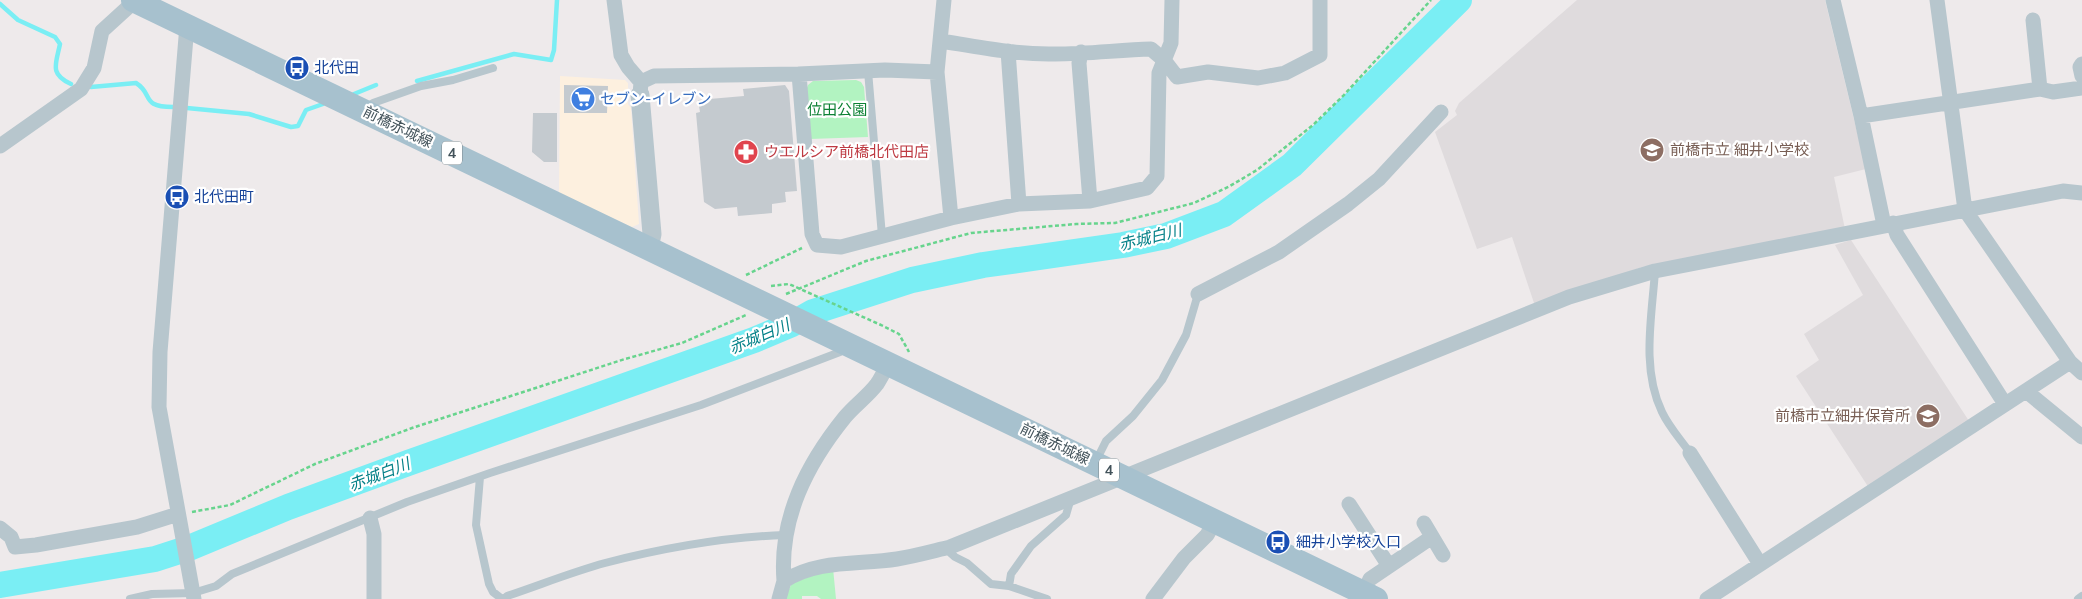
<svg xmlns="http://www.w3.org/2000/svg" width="2082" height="599" font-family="Mulish,'Noto Sans JP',sans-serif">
<rect width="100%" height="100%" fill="#eeeaeb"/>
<path fill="#fdf0df" d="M560,76L625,80L628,83V104L631,108L639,224L632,227L559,194Z"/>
<path fill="#dfdbdd" d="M1577,0H1825L1866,169L1834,177L1845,229L1642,267L1535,306L1512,237L1477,249L1435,132L1457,115L1455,111L1459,103Z
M1851,240L1969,421L1869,488L1796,376L1819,360L1804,334L1863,295L1835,245Z"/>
<path fill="#b2f3c1" d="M856,80L861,82L864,87L868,137L810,139L806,90L808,85L813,81Z
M833,568L836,599H821L817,596H802V599H784L792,583Z"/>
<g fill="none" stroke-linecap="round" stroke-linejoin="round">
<path stroke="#7aeef4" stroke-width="4.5" d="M0,4L18,20L55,37L60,44C56,64 49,74 71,84
M417,81L514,54L551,60L554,50L557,0
M91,87L136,83C154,94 140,107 173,107
M354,94L376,85
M187,108L249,114L291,127L298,126L306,110L323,104"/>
<path stroke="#7aeef4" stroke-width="26" d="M0,585L155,559L189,548L288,507L408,463L754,340L792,324L813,312L912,280L983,265L1123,245L1166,236L1224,214L1292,165L1459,0"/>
</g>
<path fill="#c4cacf" d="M564,85L608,86L607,113H564Z
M785,85L789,91L797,191L785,192L786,202L772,204V213L738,216L737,207L715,209L704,202L696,113L700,112L698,100L744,96L743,89Z
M533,113H557V162H544L532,152Z"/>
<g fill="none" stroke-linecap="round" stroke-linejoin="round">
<path stroke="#67d48d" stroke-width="2.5" stroke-dasharray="4 2.5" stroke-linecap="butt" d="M746,275L802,248
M771,286L789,284L881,325L899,334L909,352
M786,294L866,261L971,233L1076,224L1115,223L1194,203L1230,186L1257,170L1313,125L1343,96L1431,0
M192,512L230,505L315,464L412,428L625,359L682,343L746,315"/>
<path stroke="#b7c6cd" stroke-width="8" d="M868,71L882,236
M367,107L373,103L421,86L453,80L493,68
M1655,271C1652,316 1641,369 1662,412C1669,427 1681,440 1690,453
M1096,461L1106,441L1133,416L1162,380L1186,335L1198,294
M480,477L476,525L489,584L493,592L502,599
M945,548L955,557L967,563L991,584L1009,586L1047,599
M1009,586L1011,574L1031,546L1066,515L1071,498
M130,599L152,594L193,593L216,586L232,574L407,502L490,473L701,405L840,352L846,347
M504,599L507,596C540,585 572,572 605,563C663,548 725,537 785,535
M2078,599L2082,596"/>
<path stroke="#b7c6cd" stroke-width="15" d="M614,0L621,55L628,67L641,82
M1833,0L1861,116L1884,225
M1937,0L1965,210L2070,362L2082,373
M187,25L160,352L159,407L194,599
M941,41C978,47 1017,55 1055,54C1087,54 1119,50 1151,49L1164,60L1177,77L1208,72L1258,78L1285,73L1320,55V0
M1008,51L1019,204
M1081,52L1079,63L1090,201
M2082,64L2080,67L2082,76
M799,74L812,234L817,245L841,247L951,218L937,72L944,0
M2040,89L2053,92L2082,88
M640,95L641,82L654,76L799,74L885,70L937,72
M1861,116L2040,89L2033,20
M0,146L81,89L94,68L102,31L136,0
M951,218L1019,204L1090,201L1147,188L1157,176L1159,73L1171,43L1172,0
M1893,223L1897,235L2005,404
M1198,294L1279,252L1348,204L1379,179L1441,112
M2026,391L2082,437
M1690,453L1760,564
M1349,504L1389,566
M370,518L374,534V599
M1424,523L1443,555
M0,528L11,537L15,547L36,545L137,527L178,514
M784,581C779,518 807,464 845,417C855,405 868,396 877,384C881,378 885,370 888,364
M1364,593L1370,579L1432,537
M779,599L784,581C818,559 860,565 897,559C915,556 933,551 950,547L1569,297L1655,271L2063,191L2082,193
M1153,599L1184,558L1207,535L1215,521
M1707,599L2070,362"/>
<path stroke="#b7c6cd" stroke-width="19" d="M640,95L652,234L649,248"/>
<path stroke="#a7c1ce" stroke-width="24" d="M133,0L1376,599"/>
</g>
<defs>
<symbol id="bus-disc" viewBox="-11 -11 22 22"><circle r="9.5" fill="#1a4fb4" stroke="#fff"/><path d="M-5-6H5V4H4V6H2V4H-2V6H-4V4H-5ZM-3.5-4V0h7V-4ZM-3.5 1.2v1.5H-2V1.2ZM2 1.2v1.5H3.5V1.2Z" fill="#fff"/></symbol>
<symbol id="supermarket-disc" viewBox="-11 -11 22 22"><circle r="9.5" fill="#3f7fe0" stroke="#fff"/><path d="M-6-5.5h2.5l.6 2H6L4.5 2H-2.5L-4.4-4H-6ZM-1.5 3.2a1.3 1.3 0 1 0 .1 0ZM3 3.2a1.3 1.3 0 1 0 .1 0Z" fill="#fff"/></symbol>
<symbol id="school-disc" viewBox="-11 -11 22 22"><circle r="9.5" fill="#8d6e63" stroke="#fff"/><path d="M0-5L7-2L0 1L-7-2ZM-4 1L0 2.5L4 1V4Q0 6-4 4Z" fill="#fff"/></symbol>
<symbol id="pharmacy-disc" viewBox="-11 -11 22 22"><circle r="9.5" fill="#e0444e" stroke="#fff"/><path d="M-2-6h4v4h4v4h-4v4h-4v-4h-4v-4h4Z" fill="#fff"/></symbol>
</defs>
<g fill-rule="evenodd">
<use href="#bus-disc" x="283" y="54" width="28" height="28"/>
<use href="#supermarket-disc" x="569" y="85" width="28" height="28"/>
<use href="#school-disc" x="1638" y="136" width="28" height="28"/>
<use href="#pharmacy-disc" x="732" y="138" width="28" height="28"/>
<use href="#bus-disc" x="163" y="183" width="28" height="28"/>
<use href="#school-disc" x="1914" y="402" width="28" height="28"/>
<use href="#bus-disc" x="1264" y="528" width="28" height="28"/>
</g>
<g text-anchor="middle" stroke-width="4.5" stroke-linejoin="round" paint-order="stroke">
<g fill="#fff" stroke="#7b868c" stroke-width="1">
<rect x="442" y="141.5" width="20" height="23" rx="4"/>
<rect x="1099" y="458.5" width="20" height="23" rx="4"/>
</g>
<g font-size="14" font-weight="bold" fill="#42525a">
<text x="452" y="158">4</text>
<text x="1109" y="475">4</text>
</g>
<g font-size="15" fill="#164399" stroke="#fff" text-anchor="start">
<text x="314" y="73">北代田</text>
<text x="194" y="202">北代田町</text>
<text x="1296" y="547">細井小学校入口</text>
</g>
<g font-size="15" fill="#366cbe" stroke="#fff" text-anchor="start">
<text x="600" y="104">セブン-イレブン</text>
</g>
<g font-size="15" fill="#0d8135" stroke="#fff">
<text x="837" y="115">位田公園</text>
</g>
<g font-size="15" fill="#42525a" stroke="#fff">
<text transform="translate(398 127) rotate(26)" y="5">前橋赤城線</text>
<text transform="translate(1055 444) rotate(26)" y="5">前橋赤城線</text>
</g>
<g font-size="15" fill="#785e54" stroke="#fff" text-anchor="start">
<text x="1670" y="155">前橋市立 細井小学校</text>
<text x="1910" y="421" text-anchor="end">前橋市立細井保育所</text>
</g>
<g font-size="15" fill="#be3a42" stroke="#fff" text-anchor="start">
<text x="764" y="157">ウエルシア前橋北代田店</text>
</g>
<g font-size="16" font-style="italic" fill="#048188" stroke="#fff">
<text transform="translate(1150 237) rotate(-14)" y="6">赤城白川</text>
<text transform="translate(759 336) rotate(-23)" y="6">赤城白川</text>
<text transform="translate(379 474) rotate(-21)" y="6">赤城白川</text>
</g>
</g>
</svg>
